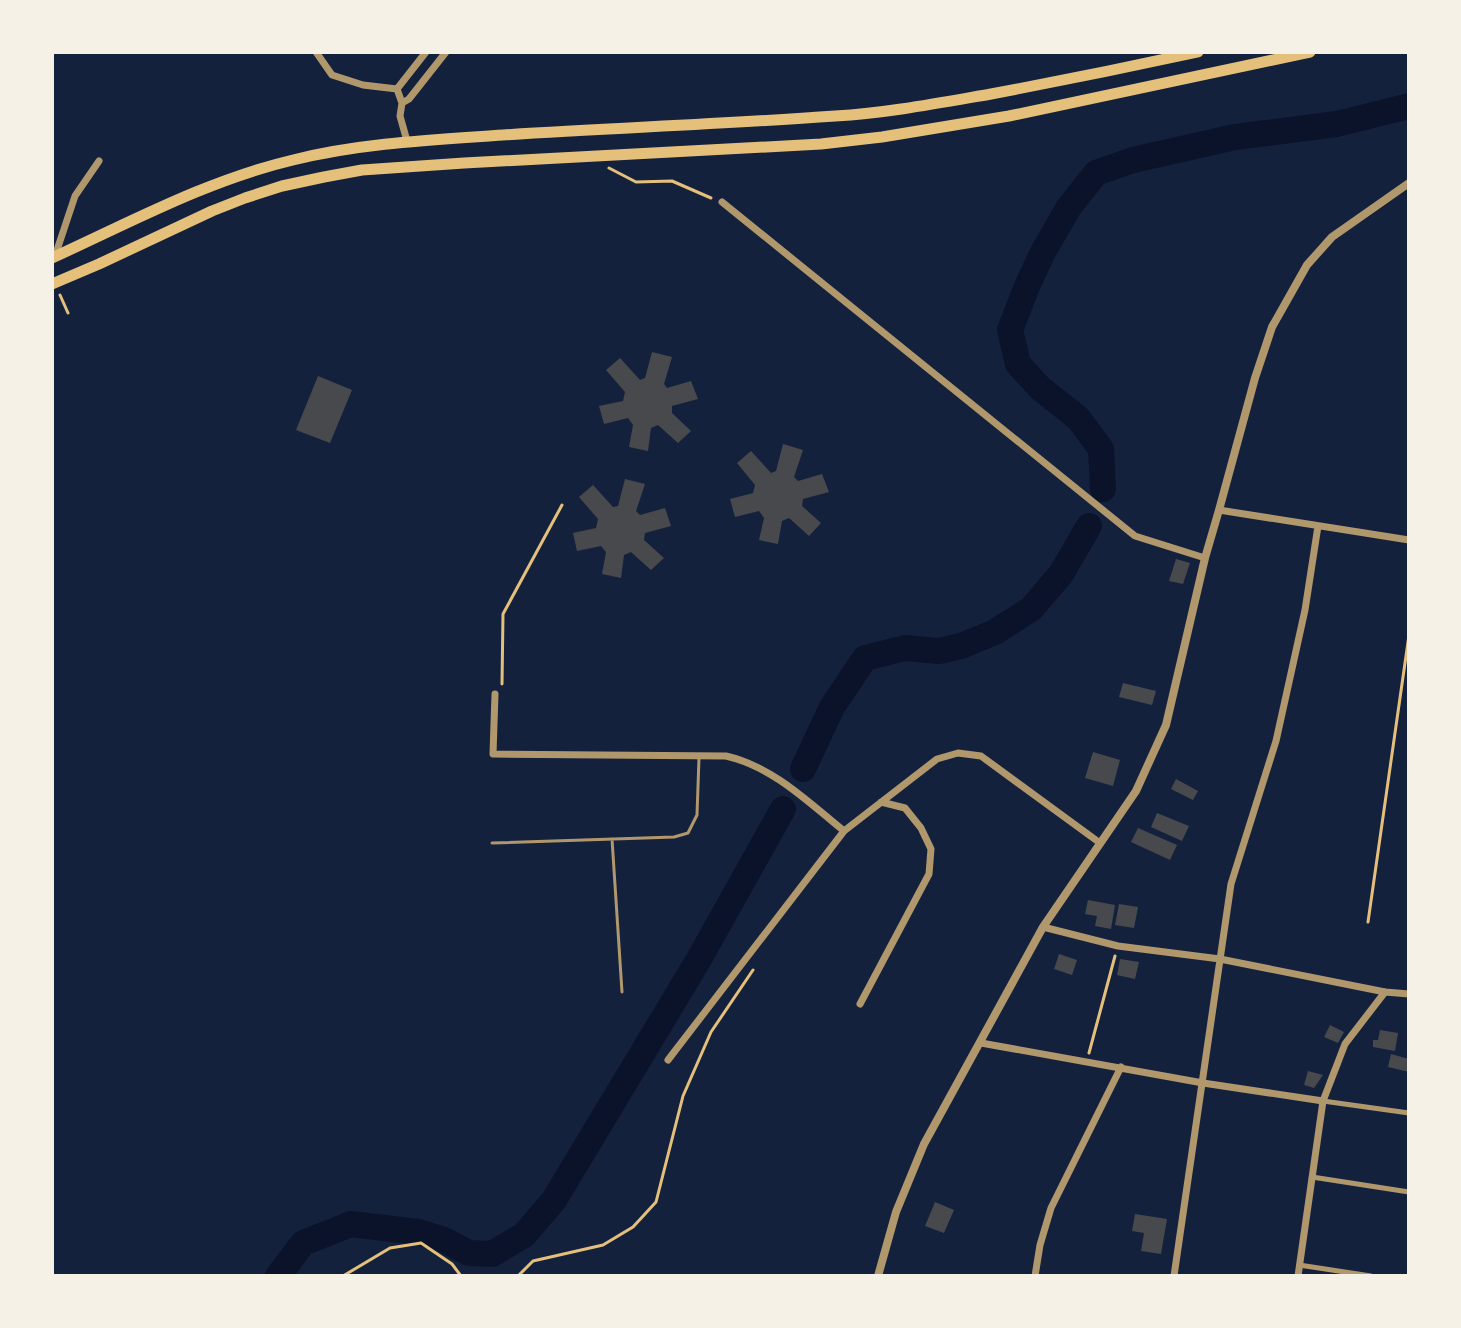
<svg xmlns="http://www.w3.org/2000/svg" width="1461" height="1328" font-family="Helvetica,sans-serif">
<rect width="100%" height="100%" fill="#14213d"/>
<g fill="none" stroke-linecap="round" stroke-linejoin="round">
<path stroke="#0b132b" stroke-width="26" d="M1103,489L1101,449L1078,418L1040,388L1018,364L1010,330L1027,286L1043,252L1069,207L1096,173L1133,160L1235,137L1337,124L1409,106
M803,769L832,707L865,658L905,648L939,651L961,646L995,632L1031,609L1061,574L1089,526
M278,1276L303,1243L351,1224L418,1232L444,1240L469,1253L492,1254L524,1235L554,1200L699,959L783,809"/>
</g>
<path fill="#48494c" d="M652,352L672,357L664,384L667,388L691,381L698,399L672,406V413L691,431L678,443L658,425L651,428L648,451L629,447L633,425L628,418L604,424L599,406L623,401L625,392L606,370L620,358L640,380L645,378Z
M318,376L352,390L330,443L296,430Z
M783,444L803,450L794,477L798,481L822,474L829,492L803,499L802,506L821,523L809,536L789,518L782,521L778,544L759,540L764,518L759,511L735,517L730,499L753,493L755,485L737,463L751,451L771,473L776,471Z
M625,479L645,484L636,511L640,515L665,508L671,526L645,533L644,540L664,558L651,570L631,552L624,555L621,578L602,574L606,552L601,546L577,551L573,533L596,528L598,519L579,497L593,485L613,507L618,506Z
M1176,559L1190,563L1183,584L1169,581Z
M1123,683L1156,691L1152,705L1119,697Z
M1093,752L1120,760L1113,786L1085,778Z
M1176,779L1198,791L1193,800L1171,789Z
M1157,813L1189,826L1182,841L1151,827Z
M1138,828L1177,845L1170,860L1131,842Z
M1088,900L1115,905L1111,929L1095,926L1097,916L1085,914Z
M1119,904L1138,907L1134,928L1115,925Z
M1059,954L1077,960L1072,975L1054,969Z
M1120,959L1139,962L1135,979L1117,975Z
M1330,1025L1344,1032L1338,1043L1324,1037Z
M1380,1030L1398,1033L1395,1051L1373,1047V1040H1378Z
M1391,1054L1409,1059V1072L1388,1067Z
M1308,1071L1323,1075L1314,1088L1304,1085Z
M935,1202L954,1210L944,1233L925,1226Z
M1135,1214L1167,1219L1161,1254L1141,1251L1144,1233L1132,1231Z"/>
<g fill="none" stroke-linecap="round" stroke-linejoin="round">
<path stroke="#e5c07b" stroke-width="3" d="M609,168L636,182L672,181L711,198
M60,295L68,313
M502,684L503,614L562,505
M1368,922L1409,635
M1089,1053L1115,956
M343,1276L390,1248L421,1243L452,1264L461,1276
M518,1276L533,1261L603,1245L633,1227L656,1202L683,1096L711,1032L753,970"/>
<path stroke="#b1986c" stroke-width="3" d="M612,839L622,992
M492,843L674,837L688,833L697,815L699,758"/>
<path stroke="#b1986c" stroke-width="5" d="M1323,1101L1409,1113
M1312,1177L1409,1192
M1299,1265L1371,1276"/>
<path stroke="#b1986c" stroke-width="7" d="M316,52L332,75L363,85L397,89
M397,89L402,103L400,116L407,141
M397,89L426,52
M402,103L409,99L446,52
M722,202L1135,536L1205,558
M55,256L75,196L99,161
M1219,510L1409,540
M495,694L493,754L726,756C773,767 807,801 844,831
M1043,927L1118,946L1220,959L1385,992L1409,994
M860,1004L929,874L931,849L921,828L905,808L881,802
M981,1043L1203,1083L1323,1101
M668,1060L844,831L937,759L958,753L981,756L1100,843
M1035,1276L1040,1245L1051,1208L1121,1067
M1174,1276L1231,884L1276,741L1305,610L1318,526
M1298,1276L1323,1101L1345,1044L1385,992"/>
<path stroke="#b1986c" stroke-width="8" d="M878,1276L896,1212L924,1144L1043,927L1136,791L1166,725L1205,558L1219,510L1255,378L1272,327L1307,265L1332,237L1409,183"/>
<path stroke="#e5c07b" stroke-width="11" d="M52,258C131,222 208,180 293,160C362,143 432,140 503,135C613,128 724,124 835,116C887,113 939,103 991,94C1060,81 1129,67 1198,52
M52,284L99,264L212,211L245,198L282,186L324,177L362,170L464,163L821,144L882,137L1009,116L1310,52"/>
</g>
<rect width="1461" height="1328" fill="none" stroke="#f6f1e7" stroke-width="108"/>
</svg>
